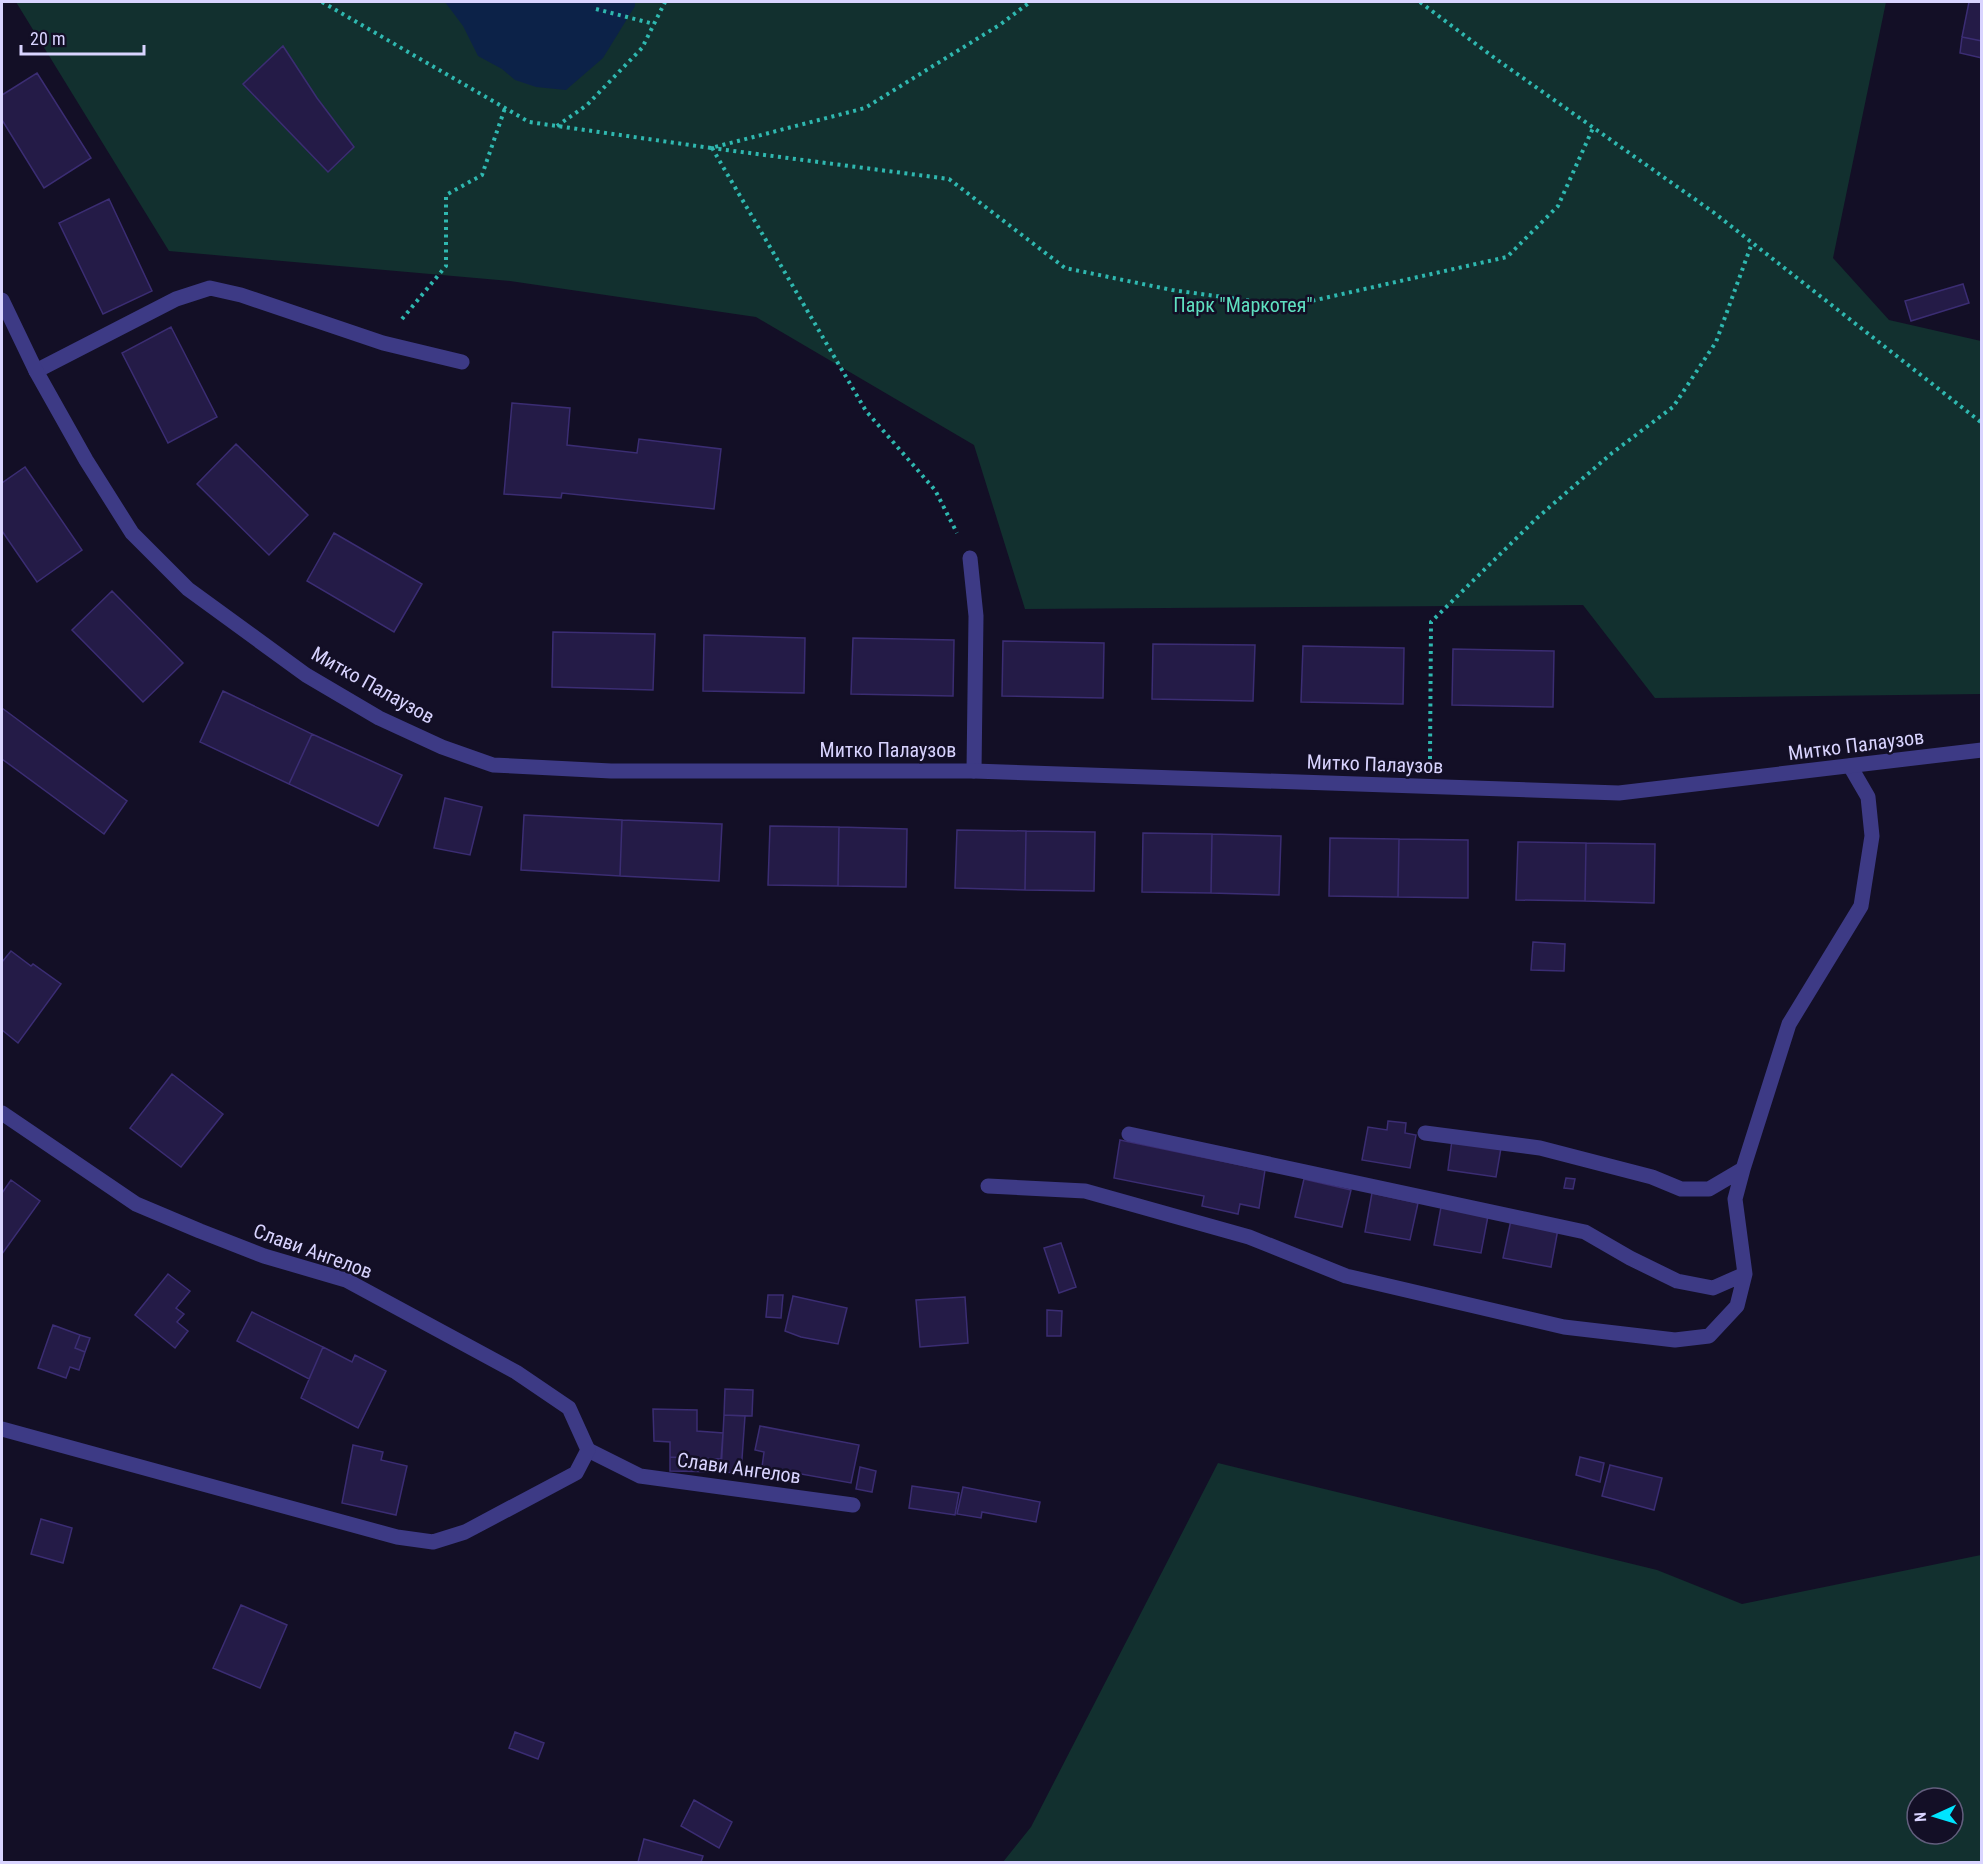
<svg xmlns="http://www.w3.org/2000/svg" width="1983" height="1864" font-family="'Roboto Condensed',sans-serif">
<rect width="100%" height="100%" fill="#130f26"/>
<path fill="#12302f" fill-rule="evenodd" d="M16,2H1886L1833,258L1889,320L1981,341V694L1655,698L1583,605L1025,609L974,445L756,317L510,281L169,251Z
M1218,1463L1657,1570L1742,1604L1981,1555V1862H1003L1031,1827ZM1917,1798H1953V1834H1917Z"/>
<path fill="#0c2248" d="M445,2H635V6L603,58L566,90L536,87L515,80L502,69L478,56L463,26Z"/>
<path fill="#241b47" stroke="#3b2d73" stroke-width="1.5" d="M1969,2H1982V41L1962,37Z
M1962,37L1982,41V58L1960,53Z
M283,46L317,98L354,147L328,172L243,84Z
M37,73L91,158L44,188L2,120V95Z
M109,199L152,291L103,314L59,223Z
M1963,284L1969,303L1911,321L1905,301Z
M171,327L217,417L168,443L122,353Z
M512,403L570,408L567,445L637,453L639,439L721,449L714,509L562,493L561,498L504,494Z
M236,444L308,515L269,555L197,484Z
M25,467L82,550L37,582L2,531V483Z
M334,533L422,584L394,632L307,581Z
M112,591L183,663L143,702L72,630Z
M553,632L655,634L653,690L552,687Z
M704,635L805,638L804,693L703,691Z
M853,638L954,640L953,696L851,694Z
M1003,641L1104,643L1103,698L1002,696Z
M1153,644L1255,645L1253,701L1152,699Z
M1303,646L1404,648L1403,704L1301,702Z
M1453,649L1554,651L1553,707L1452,705Z
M223,691L312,734L289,784L200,742Z
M2,708L127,801L104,834L2,759Z
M312,734L402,775L378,826L289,784Z
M445,798L482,807L470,855L434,848Z
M524,815L622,820L620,876L521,870Z
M622,820L722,824L719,881L620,876Z
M770,826L839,827L838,886L768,885Z
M839,827L907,829L906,887L838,886Z
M957,830L1026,831L1025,890L955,888Z
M1026,831L1095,832L1094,891L1025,890Z
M1143,833L1212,834L1211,893L1142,892Z
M1212,834L1281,836L1279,895L1211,893Z
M1330,838L1399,839L1398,897L1329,896Z
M1399,839L1468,840V898L1398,897Z
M1518,842L1586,843L1585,901L1516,900Z
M1586,843L1655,844L1654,903L1585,901Z
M1533,942L1565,944L1564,971L1531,970Z
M11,951L31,966L33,964L61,984L18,1043L2,1030V962Z
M172,1074L223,1114L181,1167L130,1128Z
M1388,1121L1406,1123L1405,1133L1416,1135L1410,1168L1362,1160L1368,1127L1387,1130Z
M1120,1140L1265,1170L1259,1208L1240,1204L1238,1214L1202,1206L1204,1196L1114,1178Z
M1452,1140L1501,1148L1496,1177L1448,1170Z
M1566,1178L1575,1179L1573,1189L1564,1188Z
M1304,1179L1351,1190L1342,1227L1295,1217Z
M11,1180L40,1201L2,1254V1193Z
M1372,1193L1418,1203L1410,1240L1365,1232Z
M1441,1207L1488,1216L1481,1253L1434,1245Z
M1511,1220L1558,1229L1551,1267L1503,1258Z
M1061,1243L1076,1287L1059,1293L1044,1248Z
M168,1274L190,1291L176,1308L184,1314L177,1322L188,1331L175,1348L135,1315Z
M768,1295H783L781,1318L766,1317Z
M793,1296L847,1308L838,1344L801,1337L785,1331Z
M965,1297L968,1343L920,1347L916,1300Z
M1047,1310L1062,1311L1061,1336H1047Z
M252,1312L323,1347L309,1379L237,1341Z
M53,1325L80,1335L75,1348L85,1352L79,1370L70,1367L66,1378L38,1368Z
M80,1335L90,1338L85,1352L75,1348Z
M323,1347L352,1362L355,1355L386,1371L358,1428L301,1398Z
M725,1389L753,1390L752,1416L724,1415Z
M653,1409L697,1410V1431L723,1433L721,1459L670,1457V1442L654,1441Z
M724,1415L745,1416L741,1473L721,1472Z
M760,1426L859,1445L851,1483L762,1467L764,1452L755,1450Z
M353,1445L383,1452L381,1460L407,1466L396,1515L342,1503Z
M670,1457L721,1459V1472L670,1471Z
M1580,1457L1604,1463L1600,1482L1576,1475Z
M1610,1465L1662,1478L1654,1510L1602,1496Z
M860,1467L876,1471L872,1492L856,1489Z
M912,1486L959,1493L955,1515L909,1508Z
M963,1487L1040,1502L1036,1522L982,1512L981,1518L957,1514Z
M41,1519L72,1528L63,1563L31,1554Z
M241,1605L287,1625L260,1688L213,1668Z
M515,1732L544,1743L538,1759L509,1748Z
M694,1800L732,1822L719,1848L681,1826Z
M644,1839L703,1856L701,1862H638Z"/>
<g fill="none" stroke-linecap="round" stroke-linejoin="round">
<path stroke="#2fb8b0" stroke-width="4" stroke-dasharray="3 4.5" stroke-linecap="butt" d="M322,2L529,122L711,148L865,108L1001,24L1030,2
M1420,2L1496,59L1713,212L1982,423
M596,9L654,24
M557,126L587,105L642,48L665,2
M711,148L949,179L1065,268L1172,290L1289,306L1507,257L1558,206L1593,128
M712,148L866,411L935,490L957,533
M402,319L446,266V195L482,175L505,108
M1430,759L1431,622L1537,518L1612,453L1673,407L1716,342L1752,243"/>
<path stroke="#3d3a85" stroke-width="15" d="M36,371L176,299L210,288L241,295L383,343L462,362
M970,558L976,616L974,771
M1425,1133L1540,1148L1652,1177L1681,1189H1709L1743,1169
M1129,1134L1585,1232L1630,1258L1677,1281L1713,1288L1745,1274
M988,1186L1085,1191L1249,1237L1346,1276L1564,1327L1675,1340L1709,1336L1737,1306L1745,1274L1735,1199L1743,1169L1789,1024L1861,906L1872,836L1868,797L1850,766
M588,1450L640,1476L853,1505"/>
<path stroke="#3d3a85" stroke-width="15" d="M2,300L36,371L86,460L132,533L188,589L306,675L379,718L442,747L493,765L611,771H974L1619,793L1982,750
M2,1113L136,1204L200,1231L264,1256L346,1280L516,1372L569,1408L588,1450L576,1473L465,1532L433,1542L397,1537L2,1429"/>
</g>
<g text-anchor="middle" stroke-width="5" stroke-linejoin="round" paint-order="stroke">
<g font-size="20" fill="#5fe0c0" stroke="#130f26">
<text x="1243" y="312">Парк "Маркотея"</text>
</g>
<g font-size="20" fill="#d9d4ff" stroke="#130f26">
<text transform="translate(373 685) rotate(29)" y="7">Митко Палаузов</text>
<text transform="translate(1856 745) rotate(-7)" y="7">Митко Палаузов</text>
<text x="888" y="757">Митко Палаузов</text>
<text transform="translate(1375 764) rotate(2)" y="7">Митко Палаузов</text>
<text transform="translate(313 1251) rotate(20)" y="7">Слави Ангелов</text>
<text transform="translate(739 1468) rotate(8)" y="7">Слави Ангелов</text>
</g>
</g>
<rect width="1983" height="1864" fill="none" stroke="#d9d4ff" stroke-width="6"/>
<g transform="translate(1935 1816) rotate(266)"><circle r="28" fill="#130f26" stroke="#625e7d" stroke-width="1.5"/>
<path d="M0-4.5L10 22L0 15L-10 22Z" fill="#00e5ff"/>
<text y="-9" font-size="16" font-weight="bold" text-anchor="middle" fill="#d9d4ff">N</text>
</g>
<path d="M21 45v9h123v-9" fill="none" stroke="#d9d4ff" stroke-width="3"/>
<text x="30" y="45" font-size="18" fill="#d9d4ff" stroke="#130f26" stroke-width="4.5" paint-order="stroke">20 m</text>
</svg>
